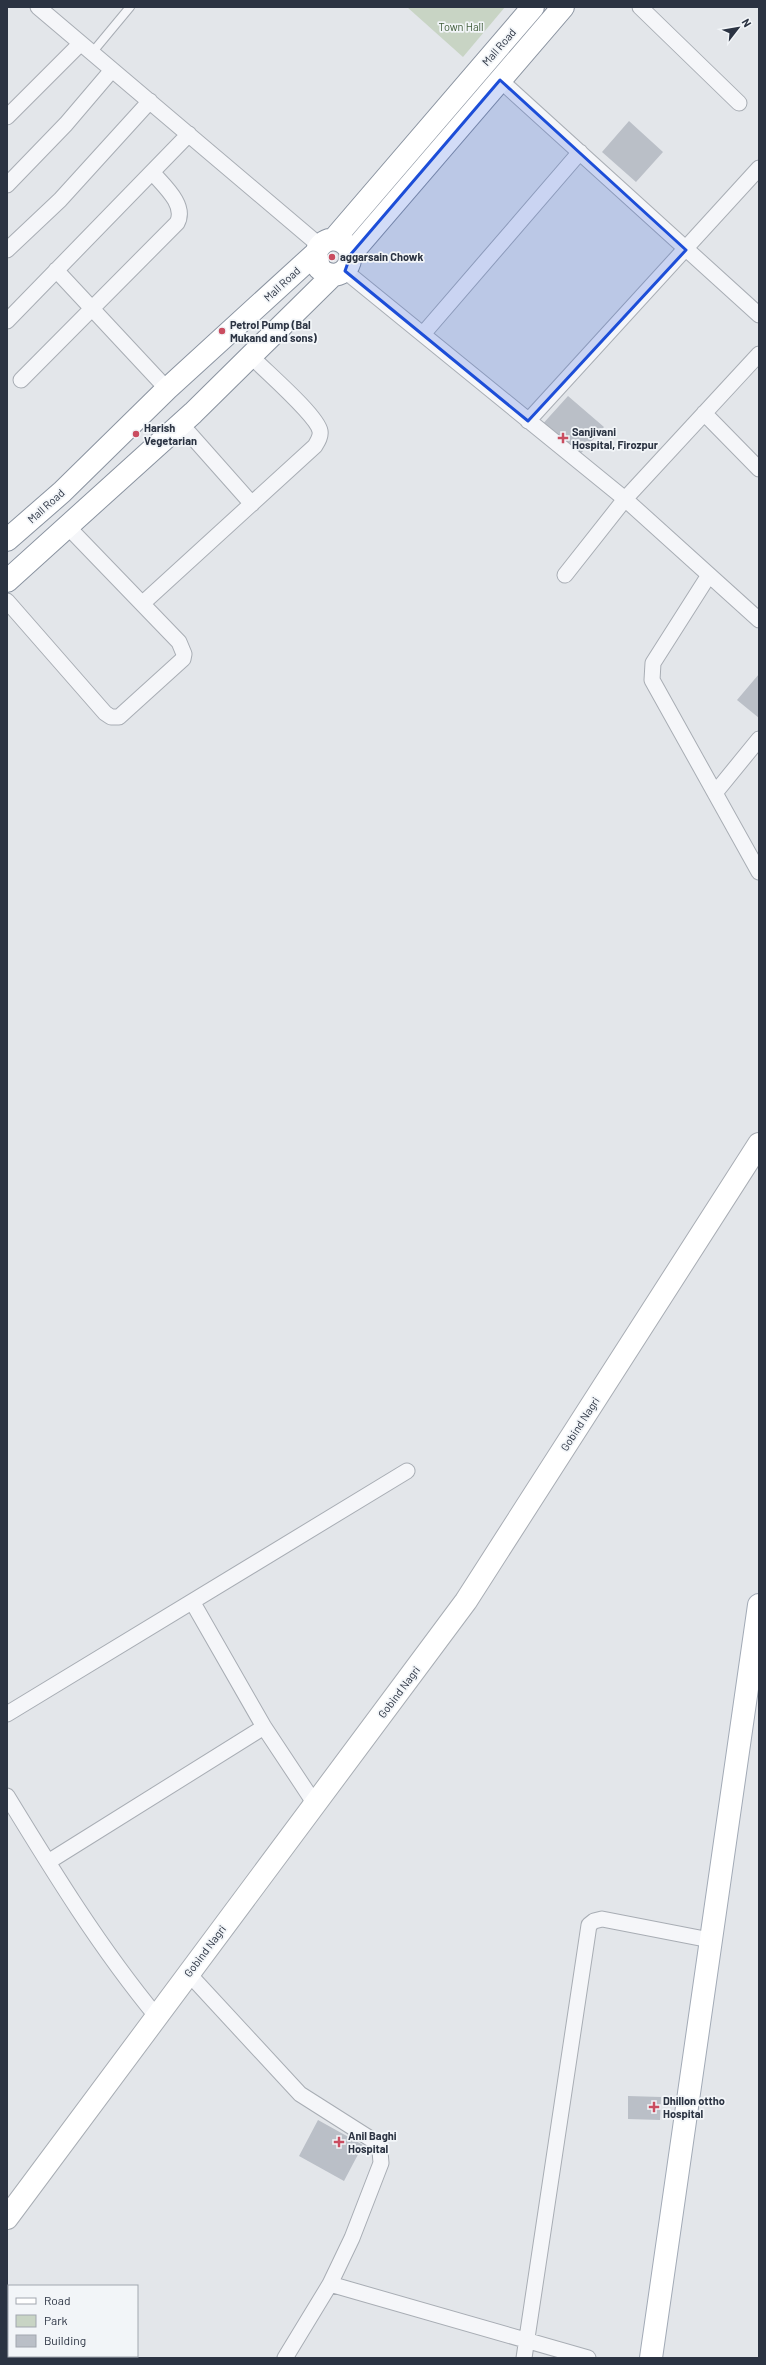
<svg xmlns="http://www.w3.org/2000/svg" width="766" height="2365" font-family="Barlow,sans-serif">
<rect width="100%" height="100%" fill="#e3e6ea"/>
<path fill="#c8d4c4" d="M407,7H505L463,57Z"/>
<path fill="#babfc7" d="M629,121L663,152L636,182L602,152Z
M568,396L604,427L576,459L540,427Z
M759,674V718L737,700Z
M628,2096L661,2097L660,2120L628,2119Z
M318,2120L363,2145L344,2181L299,2156Z"/>
<g fill="none" stroke-linecap="round" stroke-linejoin="round">
<defs>
<path id="lane" d="M91,54L130,7"/>
<path id="street" d="M38,7L319,245
M640,7L739,103
M500,80L759,315
M7,117L80,44
M7,185L66,124L112,70
M7,250L60,200L150,101
M56,270L167,389
M345,271L625,499L759,620
M7,321L189,134
M423,334L580,152
M21,380L177,223C187,205 163,185 152,172
M704,413L759,469
M528,421L759,168
M181,424L252,504
M565,575L625,499L759,354
M709,575L653,663L652,680L759,872
M7,601L105,713L111,717H119L183,659L184,654L179,642L68,527
M143,603L315,446C318,441 321,436 320,431C317,415 264,370 251,356
M715,793L759,739
M193,1603L264,1727L315,1804
M7,1714L407,1471
M7,1796C54,1873 100,1948 157,2017
M48,1862L264,1727
M189,1974L300,2094L374,2141L380,2151L381,2163L352,2238L330,2284L285,2358
M330,2284L588,2358
M524,2358L589,1925L594,1921L602,1919L710,1940"/>
<path id="secondary" d="M7,2218L466,1601L759,1144"/>
<path id="primary" d="M651,2358L759,1605"/>
<path id="highway" d="M334,239L533,7
M351,254L563,7
M7,540L62,492L167,389L316,253C322,237 339,235 349,248C356,269 335,284 319,268L316,253
M7,581L193,413L333,275"/>
</defs>
<use href="#lane" stroke="#a8adb4" stroke-width="10"/>
<use href="#street" stroke="#a8adb4" stroke-width="17"/>
<use href="#secondary" stroke="#a8adb4" stroke-width="24"/>
<use href="#primary" stroke="#a2aab6" stroke-width="24"/>
<use href="#highway" stroke="#8a93a0" stroke-width="24"/>
<use href="#lane" stroke="#f5f6f9" stroke-width="8"/>
<use href="#street" stroke="#f5f6f9" stroke-width="15"/>
<use href="#secondary" stroke="#fff" stroke-width="22"/>
<use href="#primary" stroke="#fff" stroke-width="22"/>
<use href="#highway" stroke="#fff" stroke-width="22"/>
</g>
<path fill="#1d4ed8" fill-opacity="0.2" stroke="#1d4ed8" stroke-width="3" stroke-linejoin="round" d="M500,80L686,250L528,421L345,271L351,254Z"/>
<g fill="#ca4d60" stroke="#f2f5f8" stroke-width="1.5">
<circle cx="332" cy="257" r="4"/>
<circle cx="222" cy="331" r="4"/>
<circle cx="136" cy="434" r="4"/>
<path d="M561 432h4v4h4v4h-4v4h-4v-4h-4v-4h4z"/>
<path d="M652 2101h4v4h4v4h-4v4h-4v-4h-4v-4h4z"/>
<path d="M337 2136h4v4h4v4h-4v4h-4v-4h-4v-4h4z"/>
</g>
<g text-anchor="middle" stroke-width="3.5" stroke-linejoin="round" paint-order="stroke">
<g font-size="11" fill="#405d39" stroke="#f2f5f8">
<text x="461" y="31">Town Hall</text>
</g>
<g font-size="11" fill="#2b3342" stroke="#f2f5f8">
<text transform="translate(499 47) rotate(-49)" y="4">Mall Road</text>
<text transform="translate(282 284) rotate(-43)" y="4">Mall Road</text>
<text transform="translate(46 506) rotate(-42)" y="4">Mall Road</text>
<text transform="translate(580 1424) rotate(-57)" y="4">Gobind Nagri</text>
<text transform="translate(399 1692) rotate(-53)" y="4">Gobind Nagri</text>
<text transform="translate(205 1951) rotate(-53)" y="4">Gobind Nagri</text>
</g>
<g font-size="11" font-weight="bold" fill="#2b3342" stroke="#f2f5f8" text-anchor="start">
<text x="340" y="261">aggarsain Chowk</text>
<text x="230" y="329">Petrol Pump (Bal<tspan x="230" dy="13">Mukand and sons)</tspan></text>
<text x="144" y="432">Harish<tspan x="144" dy="13">Vegetarian</tspan></text>
<text x="572" y="436">Sanjivani<tspan x="572" dy="13">Hospital, Firozpur</tspan></text>
<text x="663" y="2105">Dhillon ottho<tspan x="663" dy="13">Hospital</tspan></text>
<text x="348" y="2140">Anil Baghi<tspan x="348" dy="13">Hospital</tspan></text>
</g>
</g>
<rect width="766" height="2365" fill="none" stroke="#2b3342" stroke-width="16"/>
<rect x="8" y="2285" width="130" height="72" fill="#f2f5f8" stroke="#a2a7af"/>
<rect x="16" y="2298" width="20" height="6" fill="#ffffff" stroke="#a2a7af"/>
<text x="44" y="2305" font-size="12" fill="#2b3342">Road</text>
<rect x="16" y="2315" width="20" height="12" fill="#c8d4c4" stroke="#a2a7af"/>
<text x="44" y="2325" font-size="12" fill="#2b3342">Park</text>
<rect x="16" y="2335" width="20" height="12" fill="#babfc7" stroke="#a2a7af"/>
<text x="44" y="2345" font-size="12" fill="#2b3342">Building</text>
<g transform="translate(738 28) rotate(59)" stroke="#f2f5f8" stroke-width="3" paint-order="stroke">
<path d="M0-3L7 15L0 10L-7 15Z" fill="#2b3342"/>
<text y="-6" font-size="11" font-weight="bold" text-anchor="middle" fill="#2b3342">N</text>
</g>
</svg>
